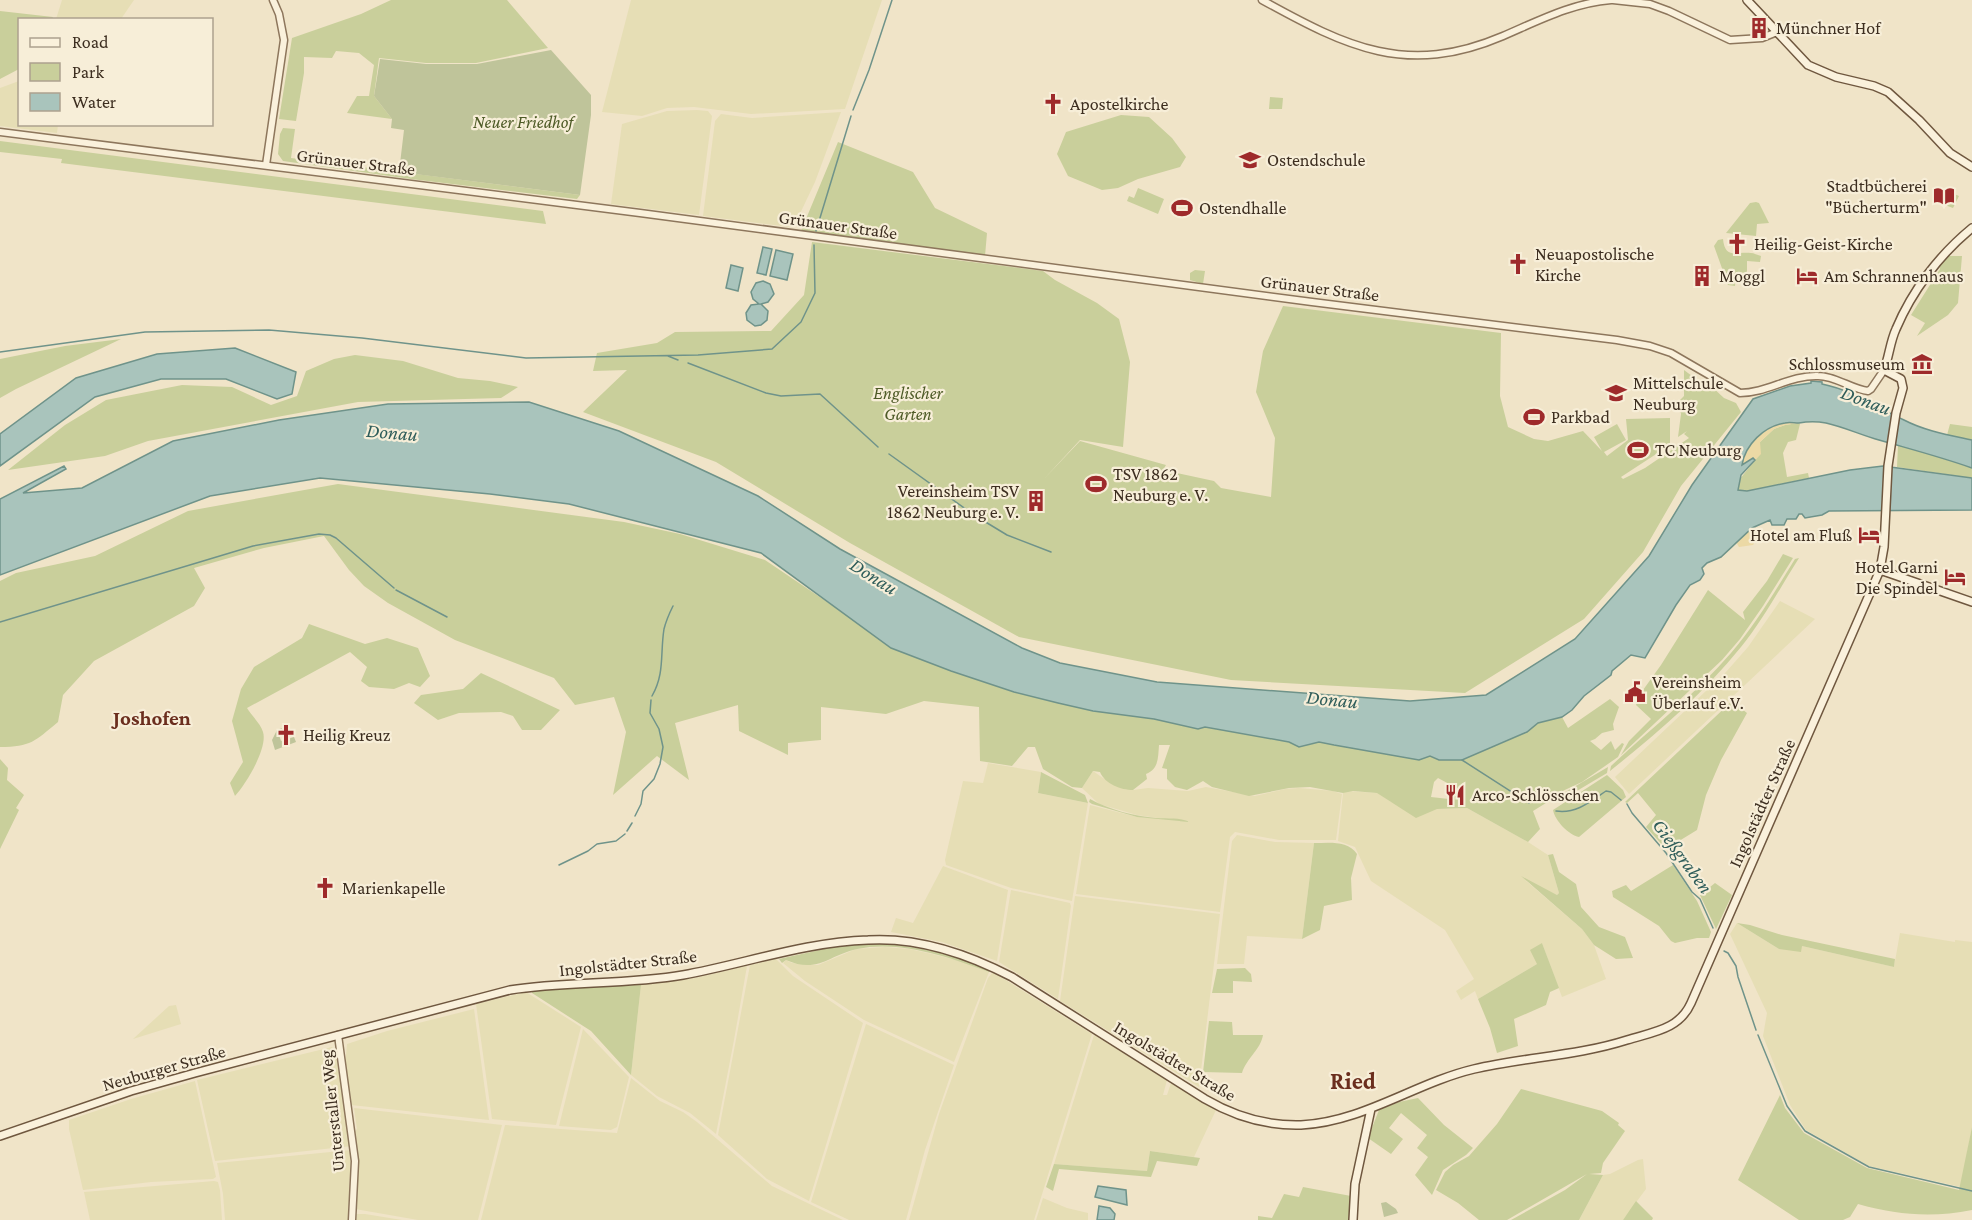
<svg xmlns="http://www.w3.org/2000/svg" width="1972" height="1220" font-family="'Crimson Pro',serif">
<rect width="100%" height="100%" fill="#f0e4c8"/>
<path fill="#e6deb5" d="M62,0H134L121,19H56Z
M631,0H882L845,109L751,114L694,107L667,108L642,116L602,112Z
M19,81L20,124L58,125L57,133L0,126V88Z
M697,110L708,111L712,116L699,215L611,204L622,124L667,111Z
M841,112L815,182L796,222L790,227L703,216L715,121L721,114L752,118Z
M1780,601L1815,619L1629,794L1615,777L1726,672L1748,647Z
M988,763L1041,772L1038,793L1088,803L1072,901L1011,888L946,865L945,860L963,781L983,783Z
M1093,771L1103,778L1133,790L1148,788L1188,791L1206,787L1255,796L1285,789L1299,788L1333,791L1342,794L1336,840H1279L1235,832L1230,837L1220,912L1076,894L1090,805L1137,817L1158,818L1137,815L1099,804L1082,788Z
M1347,791L1378,793L1391,802L1437,809L1467,808L1528,842L1548,855L1559,893L1557,895L1525,880L1582,929L1594,945L1606,979L1562,997L1542,943L1537,964L1478,999L1475,991L1461,1000L1456,991L1474,979L1445,930L1371,881L1355,847L1338,841L1343,793Z
M1237,835L1275,842L1314,843L1302,939L1247,936L1244,964H1217L1232,841Z
M943,866L1008,890L997,961L942,942L891,932L896,918L913,923Z
M1011,890L1070,903L1071,906L1058,999L999,962Z
M1075,896L1220,914L1199,1087L1060,1001Z
M1737,923L1779,949L1802,946L1894,967L1900,933L1955,942V940L1972,942V1127L1961,1187L1869,1166L1806,1130L1790,1105L1763,1036L1767,1013L1730,934Z
M885,947L909,949L932,954L960,961L989,972L954,1062L864,1020L805,981L783,963L786,960L792,963L818,965L856,949Z
M776,959L793,976L863,1023L809,1201L767,1179L718,1135L750,965Z
M747,966L734,1040L716,1134L690,1113L657,1096L631,1075L641,985L695,978Z
M993,972L1092,1034L1034,1220H909L939,1114L988,978Z
M526,992L581,1027L556,1125L492,1119L476,1004Z
M176,1005L181,1024L133,1039L169,1006Z
M474,1009L489,1120L351,1105L345,1067L347,1044L387,1031Z
M866,1024L954,1065L925,1150L906,1220H849L811,1202Z
M583,1029L629,1077L617,1127L611,1130L559,1126Z
M1094,1035L1167,1080L1163,1095H1167L1171,1083L1216,1110L1194,1157L1150,1151L1147,1171L1054,1164Z
M332,1047L337,1056L352,1146L215,1161L197,1080Z
M631,1078L660,1101L683,1112L697,1122L772,1186L843,1220H481L505,1125L617,1133Z
M195,1081L216,1177L213,1179L151,1182L83,1190L69,1129V1120L131,1099Z
M354,1108L502,1125L478,1220H418L355,1209L354,1132L357,1129Z
M351,1150L348,1220H225L223,1194L217,1163Z
M1643,1159L1646,1189L1623,1220H1579L1603,1175L1610,1174L1638,1160Z
M214,1181L218,1182L220,1190L222,1220H90L84,1192Z
M1043,1198L1067,1208L1088,1213V1220H1036Z
M357,1214H365L402,1220H355V1216Z"/>
<path fill="#c9cf9b" fill-rule="evenodd" d="M391,0H507L548,48L476,63H426L379,58L374,96L392,119L347,113L357,96H369L374,65L359,53L336,51L332,58L304,57V73L296,121L279,119L292,38L361,14Z
M0,11L53,17L52,19L20,20L19,69L0,79Z
M1270,97L1283,98L1282,109H1269Z
M1121,115L1149,117L1172,138L1186,157L1180,167L1138,179L1118,188L1102,190L1068,176L1057,154L1066,132Z
M283,128L295,129L291,158L580,195L577,199L411,179L283,161L278,154L280,134Z
M0,141L543,211L546,224L61,163L62,159L0,152Z
M838,142L913,172L935,208L987,233L985,256L801,231Z
M1938,187L1959,196L1953,208L1942,204L1948,202L1950,199V194L1946,190H1942L1937,194V198L1940,203L1932,199Z
M1138,188L1164,199L1158,214L1127,201L1129,196L1134,198Z
M1756,202L1759,203L1769,223L1757,224L1756,236L1726,233L1750,203Z
M1723,239C1725,260 1737,251 1751,253C1754,253 1757,255 1761,256L1760,262L1747,261V273L1736,272L1735,286L1728,285L1714,246L1718,240Z
M812,242L1043,271L1055,280L1097,303L1119,319L1130,362L1123,447L1080,440L1043,480L1080,441L1166,465L1163,470L1214,481L1221,488L1271,497L1275,438L1256,392L1263,351L1283,306L1501,333L1500,396L1508,427L1534,439L1548,441L1583,431L1602,451L1594,437L1617,424L1626,440L1604,452L1607,456L1628,440L1626,419L1670,418V445L1621,477L1623,479L1645,468L1689,438L1684,434L1687,431L1678,437L1681,414L1679,401L1684,396V370L1704,385L1711,386L1724,398L1736,403L1741,412L1681,486L1643,552L1584,619L1465,693L1231,680L1019,637L850,543L716,462L583,412L627,370L593,371L597,353L657,343L675,332L771,331L804,295Z
M1948,256H1962L1958,303L1948,315L1917,336L1925,323L1911,315L1940,269L1939,266Z
M1195,270L1205,271L1203,284L1190,280V273Z
M121,339L16,389L0,398V359L65,346Z
M355,355L403,361L458,378L490,381L518,387L501,398L358,402L148,441L105,456L8,470L65,425L106,400L182,385L232,387L271,405L297,396L306,371L334,359Z
M1798,423L1800,424L1796,440L1788,442L1783,453L1787,477L1808,473L1809,478L1747,491L1738,490L1739,480L1760,454V442L1774,429L1785,425Z
M1950,424L1972,427V440L1947,435Z
M1898,445L1926,452L1972,468V478L1897,467Z
M338,484L624,522L680,534L765,560L867,629L891,648L951,671L1014,692L1058,703L1154,719L1198,729L1205,727L1289,742L1299,747L1319,742L1424,757L1430,756L1439,760L1500,744L1527,732L1538,723L1562,717L1568,728L1610,699L1619,707L1613,724L1614,730L1602,733L1595,739L1590,741L1601,750L1611,741L1615,750L1622,743L1624,744L1618,757L1582,782L1554,795H1538L1544,798L1546,803L1533,811L1540,829L1528,842L1467,808L1437,809L1416,818L1377,793L1353,791L1343,793L1310,787L1289,788L1249,796L1212,787L1203,781L1187,790L1175,787L1167,779V769L1162,768L1170,745H1159C1158,757 1159,769 1146,774L1147,779L1133,790C1121,790 1105,784 1100,772L1093,771L1082,788L1072,787L1043,769L1035,747H1028L1012,766L980,761L979,707L924,701L886,714L821,707V740L788,743V755L739,731L738,705L675,723L689,780L657,756L613,795L626,732L614,697L575,705L554,678L455,640L388,603L364,586L349,570L324,536L264,548L194,568L205,588L194,606L94,661L63,695L58,722C35,741 31,747 0,747V581L16,573L95,556L188,511ZM1438,778L1451,785L1449,799L1431,797L1434,782Z
M1783,554L1793,558L1763,606L1740,639L1722,660L1621,755L1629,741L1651,719L1636,705L1638,697L1661,665L1708,590L1745,620L1743,612L1767,581Z
M1799,558C1780,588 1763,620 1741,647C1703,694 1656,734 1610,771L1611,766C1651,728 1695,695 1731,653C1756,624 1775,591 1795,559Z
M309,624L365,644L387,638L418,648L430,676L420,687L409,683L394,689L369,687L361,681L367,667L350,652L247,708C251,715 261,724 263,732C268,748 246,784 235,796L230,783L243,762L232,721L241,689L254,667L302,638Z
M481,673L560,710L541,730H522L513,716L501,712L459,713L438,720L414,703L421,695L463,689Z
M1732,701L1747,713L1721,760L1706,795L1697,830L1666,849L1646,827L1656,815L1638,793L1627,803L1625,802Z
M0,759L8,768L7,780L24,795L16,808L19,810L0,849Z
M1608,767L1607,773L1565,798L1562,794Z
M1041,772L1085,795L1088,803L1038,793Z
M1607,775L1623,790L1626,797L1579,837C1569,835 1555,821 1553,810Z
M1090,799C1110,810 1134,816 1156,818C1168,819 1179,817 1190,822L1137,817L1092,804L1089,802Z
M1314,843C1329,843 1348,840 1357,854L1351,878L1352,900L1324,906L1320,930L1302,939Z
M1553,854L1559,872L1576,884L1581,907L1599,927L1625,937L1633,958L1616,959L1594,945L1582,929L1521,876L1557,895L1559,893L1548,855Z
M1673,865L1697,901L1711,932L1709,938H1697L1675,943L1671,941L1659,926L1613,897L1612,891L1626,885L1631,891Z
M1715,883L1732,895L1716,929L1700,895Z
M1737,923L1750,925L1782,935L1895,959L1894,967L1802,946L1801,952L1779,949Z
M880,943C919,947 954,954 990,969L989,972C949,957 900,940 857,949C829,955 818,974 786,960L782,963L779,959L847,944Z
M1542,943L1559,988L1550,992L1546,1005L1514,1019L1518,1046L1497,1053L1490,1028L1478,999L1537,964L1530,950Z
M1245,968L1251,974L1252,982L1233,981V993H1212L1217,969Z
M641,985L631,1075L591,1031L532,993V991L574,987Z
M1209,1021L1232,1022L1233,1035H1263C1261,1049 1246,1059 1242,1073L1203,1072Z
M1521,1089L1602,1111L1619,1123L1618,1125L1625,1131L1603,1163L1601,1173L1589,1174L1603,1175L1579,1220H1511L1565,1190L1587,1174L1507,1220H1479L1458,1203L1436,1190L1445,1172L1453,1165L1469,1156L1497,1124Z
M1780,1095L1785,1108L1804,1133L1867,1168L1959,1190L1972,1127V1210C1932,1218 1897,1215 1858,1204L1850,1217L1843,1220H1799L1738,1180Z
M1418,1098L1444,1125L1473,1148L1466,1155L1443,1170L1432,1195L1415,1175L1428,1157L1417,1148L1427,1135L1401,1113L1389,1128L1403,1139L1391,1154L1368,1138L1379,1110L1399,1102Z
M1150,1151L1200,1158L1197,1166L1157,1161L1151,1177L1059,1169L1053,1191L1046,1187L1054,1164L1147,1171Z
M1303,1187L1351,1196L1350,1220H1258V1216L1272,1218L1284,1194L1299,1197Z
M1636,1201L1653,1218L1652,1220H1623Z"/>
<path fill="#ecd9a5" d="M1785,422L1798,423L1785,425L1774,429L1760,442L1761,454L1755,460L1753,458L1742,466C1745,442 1764,429 1785,422Z
M1752,528L1758,538L1753,545L1739,547L1736,542Z"/>
<path fill="#bfc49a" d="M551,50L591,95V115L580,195L399,172L404,130L391,128L392,119L374,96L380,59L426,64H477Z
M287,726L288,730L279,735L281,741L294,737L296,742L275,750L272,740L277,730Z
M1386,1202L1396,1209L1398,1213L1384,1217L1381,1203Z"/>
<path fill="#a9c4bc" stroke="#6f938a" stroke-width="1.5" d="M763,247L772,249L766,275L757,273Z
M776,250L793,254L787,280L770,276Z
M731,265L743,268L738,291L726,288Z
M763,281L770,284L774,294L768,302L761,304L768,311L767,320L761,325L755,326L747,320L746,313L751,305L759,304L753,299L751,292L756,283Z
M235,348L296,372L292,394L277,399L226,379H161L95,397L0,466V434L76,378L157,354Z
M1811,381L1822,382V384C1852,390 1876,407 1904,420C1925,431 1949,435 1972,440V468C1941,457 1910,449 1879,440C1861,435 1844,427 1826,423C1816,421 1809,421 1799,423C1794,423 1789,422 1785,423C1764,426 1745,445 1742,465L1753,458L1755,460L1741,475L1738,490L1747,491L1850,470L1883,466L1972,478V510L1829,511L1822,515L1805,518L1802,514H1799L1796,519H1787L1784,525H1772L1770,520L1752,528L1721,557L1707,563L1702,568L1704,574L1700,580L1690,585L1676,605L1645,658L1631,655L1612,671L1611,675L1584,696L1572,710L1562,717L1538,723L1527,732L1462,760H1439L1430,756L1419,760L1334,745L1319,742L1299,747L1289,742L1205,727L1198,729L1154,719L1093,711L1058,703L1014,692L951,671L891,648L761,553L569,504L490,494L320,478L210,496L0,575V499L64,466L66,469L23,493L82,488L173,441L279,420L388,404L529,402L619,431L758,496L840,549L1022,648L1060,663L1157,682L1410,701L1486,695L1575,639L1649,556L1692,485L1753,399L1790,386L1811,383Z
M1098,1186L1126,1190L1127,1205L1095,1197Z
M1099,1206L1110,1208L1115,1214L1114,1220H1097Z"/>
<g fill="none" stroke-linecap="round" stroke-linejoin="round">
<path stroke="#6f938a" stroke-width="1.5" d="M853,110L869,70L892,0
M816,231L851,116
M0,352L145,332L269,330L362,338L526,358L698,355L772,349L801,322L815,293L814,245
M668,356L678,360
M688,363L766,393L781,396L820,394L878,447
M889,454L974,515L1007,535L1051,552
M396,590L447,617
M0,622L253,546L319,534L330,535L336,538L394,588
M652,696C665,673 660,654 664,629C666,621 669,614 673,606
M1462,760L1529,803
M1627,804L1632,813L1666,853L1692,892L1700,899L1713,928
M1556,811C1576,814 1590,802 1606,791L1611,792L1621,800
M635,816L641,804L643,791L654,779L660,764L663,747L659,729L650,713L651,700
M627,831L632,823
M559,865L588,851L597,844L616,841L625,834
M1724,951L1728,953L1736,966L1738,977L1756,1030
M1758,1035L1787,1106L1805,1131L1869,1167L1972,1191"/>
<defs>
<path id="tertiary" d="M1262,0C1347,47 1407,77 1503,36C1538,21 1572,3 1611,0
M1613,0L1650,4L1669,11L1730,40L1762,38L1777,32
M0,132L640,213L1312,302L1617,340L1650,346L1671,353L1740,393C1767,393 1790,375 1818,376C1836,376 1851,389 1868,391L1871,389L1884,370
M266,165L284,40L279,14L273,0
M338,1035L355,1161L352,1220"/>
<path id="secondary" d="M1747,0L1808,65L1836,77L1874,86L1888,92L1919,120L1950,153L1972,167
M1880,570L1972,602
M0,1136L131,1091L195,1073L510,990C567,981 626,985 683,975C744,964 805,942 868,940C918,937 968,954 1012,977L1205,1099C1234,1116 1267,1126 1301,1125C1363,1122 1415,1083 1474,1069C1525,1057 1577,1056 1627,1040C1652,1032 1679,1030 1691,1003L1880,570L1884,547L1888,466L1896,413L1903,388L1901,379L1884,370C1889,357 1890,342 1896,329C1912,291 1939,255 1972,228
M1353,1220L1355,1184L1371,1109"/>
</defs>
<use href="#tertiary" stroke="#8d765c" stroke-width="9"/>
<use href="#secondary" stroke="#6f573f" stroke-width="10"/>
<use href="#tertiary" stroke="#faf1dc" stroke-width="6"/>
<use href="#secondary" stroke="#faf1dc" stroke-width="7"/>
</g>
<defs>
<symbol id="building-bare" viewBox="-9 -9 18 18"><path d="M-4-6H4V6H1V3H-1V6H-4ZM-2.5-4.3h1.7v1.8h-1.7ZM.8-4.3h1.7v1.8H.8ZM-2.5-1h1.7V.8h-1.7ZM.8-1h1.7V.8H.8Z" fill="#9e2a2b" stroke="#f7eed8" stroke-width="2.5" paint-order="stroke"/></symbol>
<symbol id="church-bare" viewBox="-9 -9 18 18"><path d="M-1.2-6h2.4v3.5h3.3v2.4h-3.3V6h-2.4V-.1h-3.3v-2.4h3.3Z" fill="#9e2a2b" stroke="#f7eed8" stroke-width="2.5" paint-order="stroke"/></symbol>
<symbol id="school-bare" viewBox="-9 -9 18 18"><path d="M0-5L7-2L0 1L-7-2ZM-4 1L0 2.5L4 1V4Q0 6-4 4Z" fill="#9e2a2b" stroke="#f7eed8" stroke-width="2.5" paint-order="stroke"/></symbol>
<symbol id="library-bare" viewBox="-9 -9 18 18"><path d="M-6-4Q-3-5.5-.7-3.5V5Q-3 3-6 4ZM6-4Q3-5.5 .7-3.5V5Q3 3 6 4Z" fill="#9e2a2b" stroke="#f7eed8" stroke-width="2.5" paint-order="stroke"/></symbol>
<symbol id="stadium-bare" viewBox="-9 -9 18 18"><path d="M0-5a6.5 5 0 1 0 0 10a6.5 5 0 1 0 0-10ZM-3.5-1.8h7v3.6h-7Z" fill="#9e2a2b" stroke="#f7eed8" stroke-width="2.5" paint-order="stroke"/></symbol>
<symbol id="hotel-bare" viewBox="-9 -9 18 18"><path d="M-6-4.5h1.5V1H6V5H4.5V3h-9V5H-6ZM-4 0a1.8 1.8 0 1 1 3.6 0ZM.5 0V-2.5h3Q6-2.5 6 0Z" fill="#9e2a2b" stroke="#f7eed8" stroke-width="2.5" paint-order="stroke"/></symbol>
<symbol id="museum-bare" viewBox="-9 -9 18 18"><path d="M0-6L6-3V-2H-6V-3ZM-5-1h2V3h-2ZM-1-1h2V3h-2ZM3-1h2V3H3ZM-6 4H6V6H-6Z" fill="#9e2a2b" stroke="#f7eed8" stroke-width="2.5" paint-order="stroke"/></symbol>
<symbol id="civic-bare" viewBox="-9 -9 18 18"><path d="M-.6-6.5H3V-4.5H.6V-3L4-1V1h2V6H-6V1h2V-1L-.6-3ZM-1.2 2.5V6h2.4V2.5Z" fill="#9e2a2b" stroke="#f7eed8" stroke-width="2.5" paint-order="stroke"/></symbol>
<symbol id="restaurant-bare" viewBox="-9 -9 18 18"><path d="M-5-6h1v4h1v-4h1v4h1v-4h1v5L-1.5 .5V6h-2V.5L-5-1ZM5-6V6H3V1.5H1.5Q1.5-4 5-6Z" fill="#9e2a2b" stroke="#f7eed8" stroke-width="2.5" paint-order="stroke"/></symbol>
</defs>
<g fill-rule="evenodd">
<use href="#building-bare" x="1744" y="13" width="30" height="30"/>
<use href="#church-bare" x="1038" y="89" width="30" height="30"/>
<use href="#school-bare" x="1235" y="145" width="30" height="30"/>
<use href="#library-bare" x="1929" y="181" width="30" height="30"/>
<use href="#stadium-bare" x="1167" y="193" width="30" height="30"/>
<use href="#church-bare" x="1722" y="229" width="30" height="30"/>
<use href="#church-bare" x="1503" y="249" width="30" height="30"/>
<use href="#building-bare" x="1687" y="261" width="30" height="30"/>
<use href="#hotel-bare" x="1792" y="261" width="30" height="30"/>
<use href="#museum-bare" x="1907" y="349" width="30" height="30"/>
<use href="#school-bare" x="1601" y="378" width="30" height="30"/>
<use href="#stadium-bare" x="1519" y="402" width="30" height="30"/>
<use href="#stadium-bare" x="1623" y="435" width="30" height="30"/>
<use href="#stadium-bare" x="1081" y="469" width="30" height="30"/>
<use href="#building-bare" x="1021" y="486" width="30" height="30"/>
<use href="#hotel-bare" x="1854" y="520" width="30" height="30"/>
<use href="#hotel-bare" x="1940" y="562" width="30" height="30"/>
<use href="#civic-bare" x="1620" y="677" width="30" height="30"/>
<use href="#church-bare" x="271" y="720" width="30" height="30"/>
<use href="#restaurant-bare" x="1440" y="780" width="30" height="30"/>
<use href="#church-bare" x="310" y="873" width="30" height="30"/>
</g>
<g text-anchor="middle" stroke-width="4.5" stroke-linejoin="round" paint-order="stroke">
<g font-size="18" fill="#3d2e20" stroke="#f7eed8" text-anchor="start">
<text x="1776" y="34">Münchner Hof</text>
<text x="1070" y="110">Apostelkirche</text>
<text x="1267" y="166">Ostendschule</text>
<text x="1927" y="192" text-anchor="end">Stadtbücherei<tspan x="1927" dy="21">"Bücherturm"</tspan></text>
<text x="1199" y="214">Ostendhalle</text>
<text x="1754" y="250">Heilig-Geist-Kirche</text>
<text x="1535" y="260">Neuapostolische<tspan x="1535" dy="21">Kirche</tspan></text>
<text x="1719" y="282">Moggl</text>
<text x="1824" y="282">Am Schrannenhaus</text>
<text x="1905" y="370" text-anchor="end">Schlossmuseum</text>
<text x="1633" y="389">Mittelschule<tspan x="1633" dy="21">Neuburg</tspan></text>
<text x="1551" y="423">Parkbad</text>
<text x="1655" y="456">TC Neuburg</text>
<text x="1113" y="480">TSV 1862<tspan x="1113" dy="21">Neuburg e. V.</tspan></text>
<text x="1019" y="497" text-anchor="end">Vereinsheim TSV<tspan x="1019" dy="21">1862 Neuburg e. V.</tspan></text>
<text x="1852" y="541" text-anchor="end">Hotel am Fluß</text>
<text x="1938" y="573" text-anchor="end">Hotel Garni<tspan x="1938" dy="21">Die Spindel</tspan></text>
<text x="1652" y="688">Vereinsheim<tspan x="1652" dy="21">Überlauf e.V.</tspan></text>
<text x="303" y="741">Heilig Kreuz</text>
<text x="1472" y="801">Arco-Schlösschen</text>
<text x="342" y="894">Marienkapelle</text>
</g>
<g font-size="18" font-style="italic" fill="#4d5a26" stroke="#f7eed8">
<text x="523" y="128">Neuer Friedhof</text>
<text x="908" y="399">Englischer<tspan x="908" dy="21">Garten</tspan></text>
</g>
<g font-size="18" fill="#3d2e20" stroke="#f7eed8">
<text transform="translate(356 162) rotate(7)" y="6">Grünauer Straße</text>
<text transform="translate(838 225) rotate(8)" y="6">Grünauer Straße</text>
<text transform="translate(1320 288) rotate(7)" y="6">Grünauer Straße</text>
<text transform="translate(1762 803) rotate(-66)" y="6">Ingolstädter Straße</text>
<text transform="translate(628 963) rotate(-6)" y="6">Ingolstädter Straße</text>
<text transform="translate(1175 1061) rotate(31)" y="6">Ingolstädter Straße</text>
<text transform="translate(164 1068) rotate(-16)" y="6">Neuburger Straße</text>
<text transform="translate(332 1111) rotate(-96)" y="6">Unterstaller Weg</text>
</g>
<g font-size="20" font-style="italic" fill="#2f5d5a" stroke="#f7eed8">
<text transform="translate(1866 400) rotate(20)" y="7">Donau</text>
<text transform="translate(392 432) rotate(5)" y="7">Donau</text>
<text transform="translate(874 576) rotate(32)" y="7">Donau</text>
<text transform="translate(1332 699) rotate(6)" y="7">Donau</text>
<text transform="translate(1683 856) rotate(54)" y="7">Gießgraben</text>
</g>
<g font-size="21" font-weight="bold" fill="#6b2e1e" stroke="#f7eed8">
<text x="152" y="725">Joshofen</text>
</g>
<g font-size="24" font-weight="bold" fill="#6b2e1e" stroke="#f7eed8">
<text x="1353" y="1089">Ried</text>
</g>
</g>
<rect x="18" y="18" width="195" height="108" fill="#f7eed8" stroke="#ada18e" stroke-width="1.5"/>
<rect x="30" y="38" width="30" height="9" fill="#faf1dc" stroke="#ada18e" stroke-width="1.5"/>
<text x="72" y="48" font-size="18" fill="#3d2e20">Road</text>
<rect x="30" y="63" width="30" height="18" fill="#c9cf9b" stroke="#ada18e" stroke-width="1.5"/>
<text x="72" y="78" font-size="18" fill="#3d2e20">Park</text>
<rect x="30" y="93" width="30" height="18" fill="#a9c4bc" stroke="#ada18e" stroke-width="1.5"/>
<text x="72" y="108" font-size="18" fill="#3d2e20">Water</text>
</svg>
